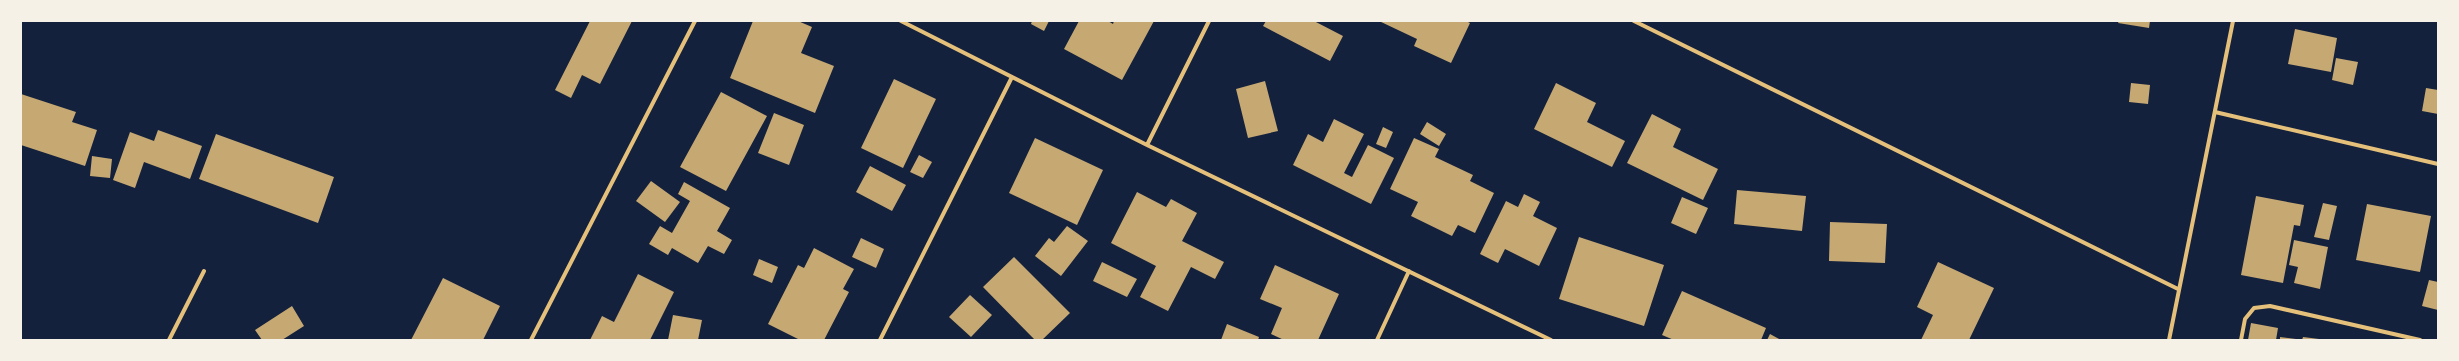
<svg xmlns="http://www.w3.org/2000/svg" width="2459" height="361" font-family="'Nunito Sans',sans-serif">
<rect width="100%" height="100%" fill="#14213d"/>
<path fill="#c6a872" d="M590,21H632L600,84L582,75L571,98L555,90Z
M753,21H798L812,27L801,53L834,66L815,113L730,78Z
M1032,21H1049L1044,31L1031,24Z
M1079,21H1108L1113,24L1114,21H1154L1122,80L1064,49Z
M1266,21H1314L1343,36L1330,61L1263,26Z
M1379,21H1466L1470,23L1451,63L1414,46L1417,39Z
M2119,21H2150L2149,28L2118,23Z
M2295,29L2337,38L2331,72L2288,64Z
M2336,58L2358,62L2353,85L2332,80Z
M894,79L936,99L903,168L861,148Z
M1265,81L1278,131L1248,138L1236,89Z
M1556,83L1596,103L1587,122L1625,141L1612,167L1534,129Z
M2131,83L2150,85L2148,104L2129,102Z
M2426,88L2438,90V114L2422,111Z
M721,92L767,116L726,191L680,167Z
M21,94L76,112L72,122L97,130L85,166L21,145Z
M774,113L804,125L789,165L758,153Z
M1652,114L1681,129L1673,147L1718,169L1703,200L1627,163Z
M1334,119L1364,134L1344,173L1352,177L1368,145L1394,158L1371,204L1293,165L1308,134L1323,142Z
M1427,122L1446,134L1439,146L1420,134Z
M1383,127L1393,132L1386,148L1376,144Z
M158,130L202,146L190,179L144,162L135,188L113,180L130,132L154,141Z
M216,134L334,177L318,223L199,179Z
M1035,138L1103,170L1077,225L1009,193Z
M1414,138L1439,149L1435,157L1473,175L1470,181L1494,193L1475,233L1458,225L1452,236L1411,216L1418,202L1390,189Z
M919,155L932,162L923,178L910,172Z
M92,156L112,159L110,178L90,176Z
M870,166L906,185L892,211L856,192Z
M651,181L680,202L665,222L636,201Z
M684,182L730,208L717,231L732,240L724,254L708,246L698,263L672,248L668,255L649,244L660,226L672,233L690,201L678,194Z
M1737,190L1806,196L1802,231L1734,224Z
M1137,192L1166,207L1171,199L1197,213L1182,241L1224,262L1215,279L1191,267L1168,311L1140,297L1156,266L1111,243Z
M1524,194L1540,202L1533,216L1557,228L1539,266L1505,249L1498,263L1480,254L1506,201L1518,207Z
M2256,196L2304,205L2300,226L2294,225L2283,283L2241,275Z
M1682,197L1708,208L1696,234L1671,223Z
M2323,203L2337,206L2329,240L2314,237Z
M2367,204L2431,216L2420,272L2356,260Z
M1830,222L1887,224L1885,263L1829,261Z
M1067,226L1088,241L1061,276L1035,256L1049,238L1054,242Z
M1579,237L1664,265L1644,326L1559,299Z
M861,238L884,249L876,268L852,257Z
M2294,240L2328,247L2320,289L2294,283L2298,267L2289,265Z
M814,248L854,269L843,289L849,292L824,340H800L768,324L798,265L804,268Z
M1014,257L1070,313L1042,340H1035L983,287Z
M759,259L778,267L772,283L753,275Z
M1102,262L1137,279L1127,297L1093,281Z
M1938,262L1994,288L1969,340H1921L1933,315L1917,307Z
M1275,265L1339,294L1318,340H1284L1271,334L1282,308L1260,299Z
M638,274L674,292L650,340H590L602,316L614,322Z
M443,278L500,306L483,340H411Z
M2429,280L2438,282V310L2422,306Z
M1682,291L1766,328L1761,340H1674L1662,335Z
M970,295L992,315L971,337L949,317Z
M292,306L304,326L282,340H262L255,330Z
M673,315L702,320L698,340H668Z
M2251,323L2278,328L2276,340H2248Z
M1227,324L1259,337L1258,340H1221Z
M1770,334L1781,340H1767Z
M2280,337L2296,339V340H2280Z
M2303,337L2319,339V340H2302Z"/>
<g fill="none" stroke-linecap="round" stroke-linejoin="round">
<path stroke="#e5c07b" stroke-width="4" d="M901,21L1147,145L1551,340
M1634,21L2178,289
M2215,112L2438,164
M1147,145L1209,21
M169,340L204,271
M531,340L695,21
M880,340L1012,77
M1377,340L1409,271
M2169,340L2233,21
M2241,340L2245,319L2254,308L2270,306L2420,340"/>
</g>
<rect width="2459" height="361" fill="none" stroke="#f6f1e7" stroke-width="44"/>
</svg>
